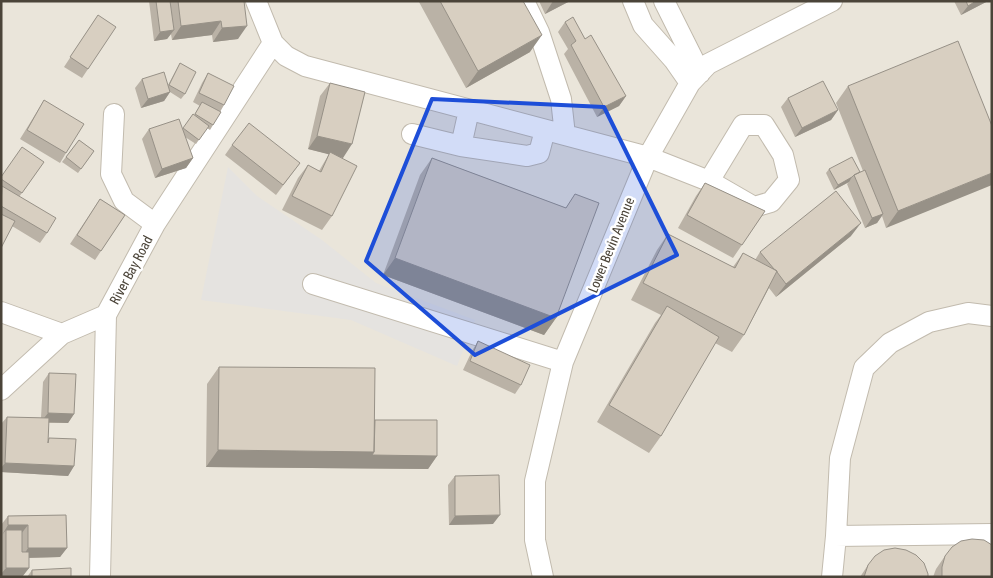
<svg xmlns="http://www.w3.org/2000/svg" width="993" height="578" font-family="'Asap Condensed',sans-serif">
<rect width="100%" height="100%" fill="#f6f3ec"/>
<path fill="#eae5da" d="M1,1H992V577H1Z"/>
<path fill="#e5e3e0" d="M228,167L257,196L322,240L376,283L475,320L457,366L351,320L201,300Z"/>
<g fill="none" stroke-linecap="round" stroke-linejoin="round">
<defs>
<path id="minor" d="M256,1L273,43L286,56L305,66L648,157L709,181L754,207L771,202L789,180L783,155L764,125H743L709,181
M524,1L539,32L561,99L565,135
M633,1L643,25L674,60L690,83
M664,1L700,73
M469,110L461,146L527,156L539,153L545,130
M114,114L111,174L124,201L155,224
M412,134L461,146
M313,284L563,362
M1,312L62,334
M1,390L62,334L106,315
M836,536L992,534
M100,577L106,315L155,224L273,43
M543,577L535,540V481L563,362L648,157L690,83L708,64L832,1
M832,577L836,536L840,458L864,368L890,343L929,322L968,313L992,316"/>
</defs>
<use href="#minor" stroke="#c2bbae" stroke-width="22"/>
<use href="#minor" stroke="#fff" stroke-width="20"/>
</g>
<path fill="#bab2a6" d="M149,1H244L238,39L213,42L212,35L172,40L171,34L167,39L154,41Z
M420,1H523L530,52L466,88L419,2Z
M539,1H570L545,14Z
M954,1H988L961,15Z
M98,15L88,69L82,78L64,67Z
M565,22L585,39L626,96L619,106L597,117L564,54L568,49L558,32Z
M180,63L185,94L181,99L170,92L164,101L141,108L135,88L142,79L168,85Z
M208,73L224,105L220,112L213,125L210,130L207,128L196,144L185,137L193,158L186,168L155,178L142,139L149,129H183L193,114L194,115L200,106L193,102L202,83Z
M330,83L343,158L339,157L332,216L322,230L282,210L298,178L308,165L319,171L329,154L308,149L320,96Z
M848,86L992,126L886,228L882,216L877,223L865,228L847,184L849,182L834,190L826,173L829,169L860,172L863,171L836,103Z
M788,98L838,110L831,120L795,137L781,107Z
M44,100L66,153L60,163L20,139L38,110Z
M79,140L94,151L78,173L62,162Z
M232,145L300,163L276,195L225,155Z
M432,158L566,208L575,194L556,318L544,335L383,275L420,175Z
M44,162L19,197L47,233L40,243L12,226L1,248V176Z
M705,183L765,211L733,258L678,228L696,196Z
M100,199L125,215L95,260L70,244Z
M668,234L733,267L743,253L755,260L760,252L851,236L776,297L769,288L744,335L732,352L715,343L661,436L649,453L597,422L655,323L661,315L631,300L657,250Z
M478,341L521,385L515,394L463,370L472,351Z
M219,367L375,420L437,456L428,469L206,467L207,384Z
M49,373L74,414L68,423H48V440L49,438L74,466L68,476L1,472V424L7,417L41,418L43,382Z
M455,476L493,524L449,525L448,485Z
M66,515L67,548L60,557L29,558V568L22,577H1V536L2,535L1,525L8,516Z
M945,556L992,577H933L936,569Z
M868,565L928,577H860Z
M32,570L71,577H27Z"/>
<path fill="#979187" d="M553,1H570L545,14Z
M976,1H988L961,15L968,6Z
M221,21L212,35L172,40L181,26Z
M247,26L238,39L213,42L222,28Z
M174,30L167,39L154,41L160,32Z
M542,35L530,52L466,88L478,71Z
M170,92L164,101L141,108L148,99Z
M626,96L619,106L597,117L604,107Z
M838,110L831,120L795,137L802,128Z
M317,136L352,144L343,158L308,149Z
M193,158L186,168L155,178L162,169Z
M992,173V185L886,228L898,211Z
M852,177L849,182L834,190L838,185Z
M883,214L877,223L865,228L872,218Z
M861,223L851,236L776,297L786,284Z
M395,258L556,318L544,335L383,275Z
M48,413L74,414L68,423L41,422Z
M218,450L374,452L437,456L428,469L206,467Z
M5,463L74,466L68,476L1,472V468Z
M500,515L493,524L449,525L455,516Z
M8,525H28L21,534L6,530L2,535Z
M28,548H67L60,557L22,558Z
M6,568H29L22,577H1V574Z"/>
<path fill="#d8cfc1" stroke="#979187" d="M156,1H170L174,30L160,32Z
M178,1H244L247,26L222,28L221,21L181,26Z
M440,1H523L542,35L478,71Z
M966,1H976L968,6Z
M98,15L116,27L88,69L70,57Z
M573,17L585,39L591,35L626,96L604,107L571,45L576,41L565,22Z
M958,41L992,126V173L898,211L848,86Z
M180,63L196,72L185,94L169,85Z
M164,72L170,92L148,99L142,79Z
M208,73L234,86L224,105L199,93Z
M823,81L838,110L802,128L788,98Z
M330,83L365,92L352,144L317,136Z
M44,100L84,124L66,153L27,130Z
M202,102L221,112L213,125L195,114Z
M193,114L209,126L199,140L183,128Z
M179,119L193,158L162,169L149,129Z
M249,123L300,163L283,185L232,145Z
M79,140L94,151L81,169L66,157Z
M22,147L44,162L22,193L1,179V177Z
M330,152L357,166L332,216L292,196L308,165L321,172Z
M852,157L860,172L854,175L852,177L838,185L829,169Z
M432,158L566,208L575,194L599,203L556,318L395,258Z
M865,170L883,214L872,218L854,175Z
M705,183L765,211L742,245L687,215Z
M2,186L56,218L47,233L1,206Z
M836,191L861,223L786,284L777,272V271L774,269L760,252Z
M100,199L125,215L101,251L77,235Z
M1,214L15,221L1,248Z
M668,234L735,268L743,253L777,271L744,335L643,283Z
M667,306L719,337L661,436L609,405Z
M478,341L530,365L521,385L470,361Z
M219,367L375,368L374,452L218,450Z
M49,373L76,374L74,414L48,413Z
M7,417L49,418L48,443L49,438L76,439L74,466L5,463Z
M375,420H437V456L372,455L374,452Z
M499,475L500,515L455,516V476Z
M66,515L67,548H28V525H8V516Z
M6,530H22V552H29V568H6Z
M972,539L984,540L992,545V577H942V567L945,556L952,547L961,541Z
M895,548L906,550L916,555L924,563L928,574V577H864L868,565L875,556L884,550Z
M71,568V577H32V570Z"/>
<path fill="#1d4ed8" fill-opacity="0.2" stroke="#1d4ed8" stroke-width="4" stroke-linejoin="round" d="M432,99L604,107L677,255L475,355L366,261Z"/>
<g text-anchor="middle" stroke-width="5" stroke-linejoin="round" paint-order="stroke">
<g font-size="14" fill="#4b4439" stroke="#fff">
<text transform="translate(611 245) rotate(-68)" y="5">Lower Bevin Avenue</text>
<text transform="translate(131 270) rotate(-62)" y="5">River Bay Road</text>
</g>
</g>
<rect width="993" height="578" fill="none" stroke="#4b4439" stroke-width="5"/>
</svg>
